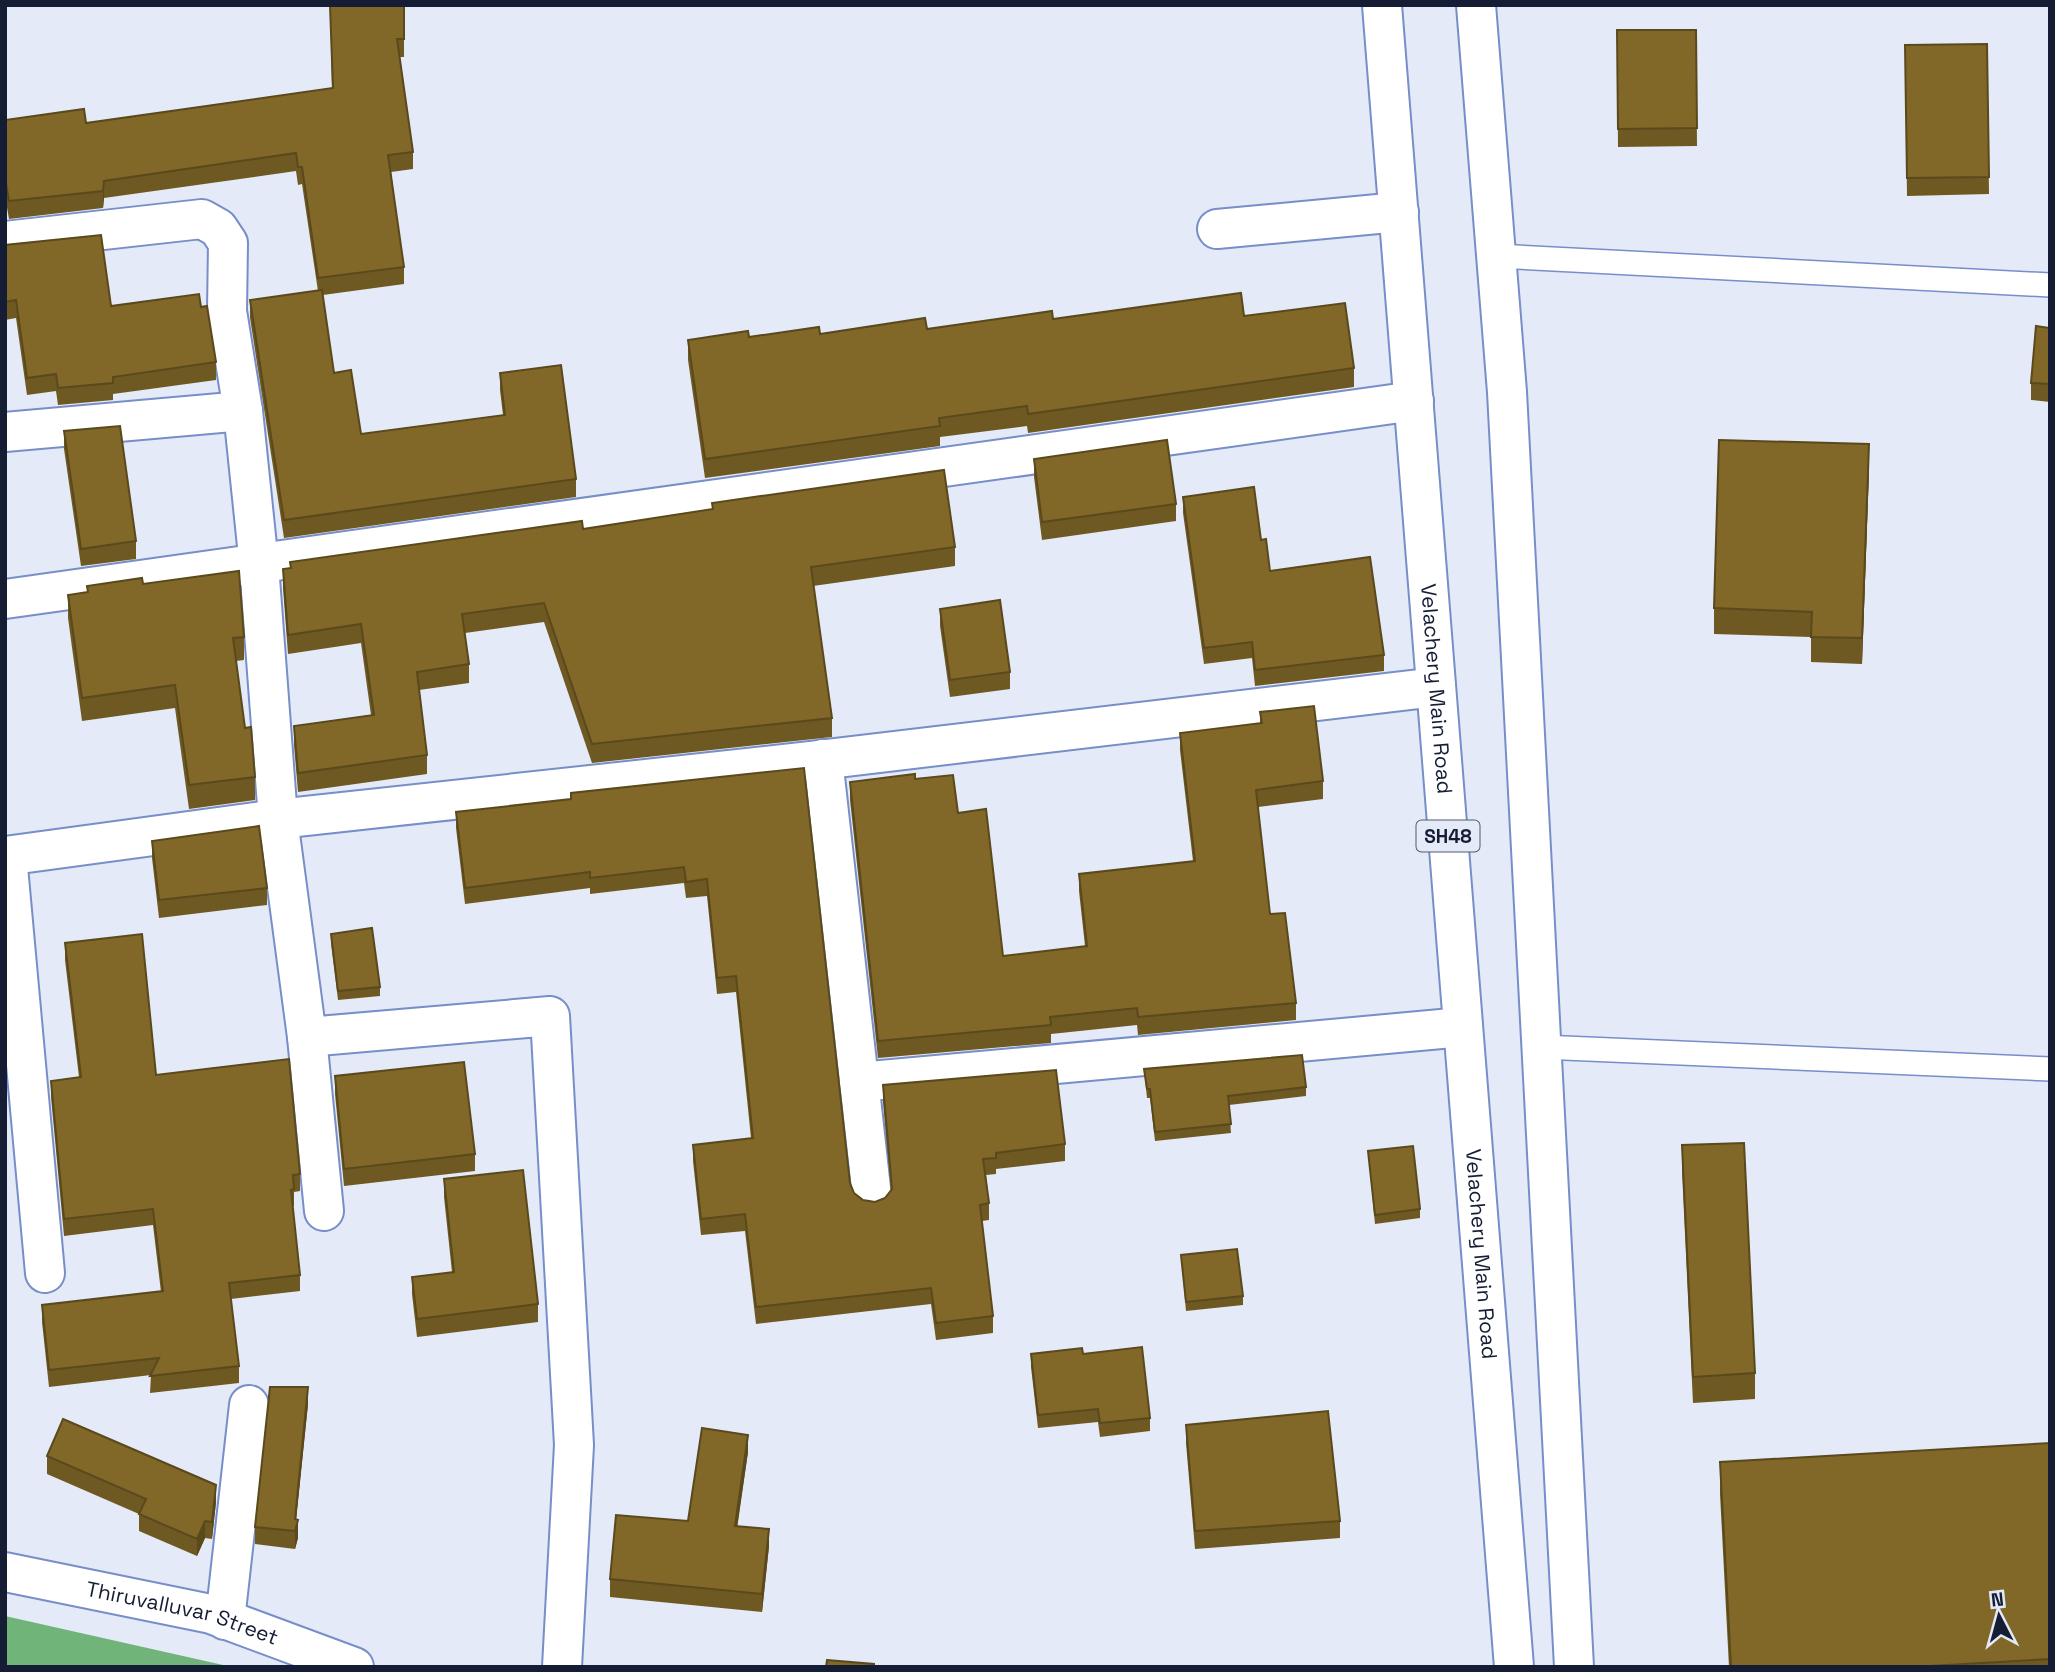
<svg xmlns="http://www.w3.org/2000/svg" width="2055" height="1672" font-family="'Space Grotesk',sans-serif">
<rect width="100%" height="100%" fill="#e4eaf7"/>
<path fill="#70b47a" d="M5,1616L232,1667H5Z"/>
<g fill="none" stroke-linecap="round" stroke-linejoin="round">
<defs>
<path id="lane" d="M1497,256L2050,285
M1541,1047L2050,1069"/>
<g id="street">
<path d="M1217,229L1399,212"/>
<path d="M5,241L202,219L218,228L228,243L227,311L243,411L259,565L278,819L307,1037L324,1211"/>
<path d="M5,432L243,411"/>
<path d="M5,599L1414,401"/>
<path d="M823,759L872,1197"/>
<path d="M5,856L278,819L811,761L1436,687"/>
<path d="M7,856L45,1273"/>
<path d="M307,1037L550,1016L574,1445L562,1667"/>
<path d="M859,1082L1463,1027"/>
<path id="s1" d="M5,1572L211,1614L354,1667"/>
<path d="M225,1620L249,1405"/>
</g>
<g id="primary">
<path id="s2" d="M1382,5L1514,1667"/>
<path d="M1476,5L1507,392L1574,1667"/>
</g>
</defs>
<use href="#lane" stroke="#778ec9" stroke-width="26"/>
<use href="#street" stroke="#778ec9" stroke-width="42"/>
<use href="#primary" stroke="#778ec9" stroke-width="42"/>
<use href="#lane" stroke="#fff" stroke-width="23"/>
<use href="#street" stroke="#fff" stroke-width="38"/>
<use href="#primary" stroke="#fff" stroke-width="38"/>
</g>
<path fill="#6f5922" d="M330,5L404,39V57H400L413,152V169L391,172L404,267V284L323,295L334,373L361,434L503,415L500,390V373L576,479V497L284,538L250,318V300L318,291L302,184L298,185L296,171L104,198L103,208L9,219L5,196V120L86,123L332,88Z
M1617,30H1696L1697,146L1618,147Z
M1987,44L1989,194L1907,196L1905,45Z
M5,245L111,306L201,307L216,362V380L113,394V400L58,405L56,391L27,395L16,318L5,320Z
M1244,316L1354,368V387L1028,433L1027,426L940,437V446L705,478L688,360V340L927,329L1053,319Z
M2050,328V402L2031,400V383Z
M64,431L136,541V559L81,566L64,449Z
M1034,459L1176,504V521L1042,540L1034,477Z
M1869,469L1862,664L1811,662V637L1714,634V608Z
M1183,497L1261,540L1270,571L1384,655V671L1255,686L1252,658L1204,664L1183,513Z
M712,503L955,547V566L813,586L832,718V737L592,763L544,622L465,633L469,664V683L419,690L427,755V774L298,792L294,745V726L371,715L361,643L288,654L283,588V569L290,568V562L583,529L712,509Z
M143,584L244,637V660L236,661L245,728L255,777V800L189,809L175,708L82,721L68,618V595L87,592V586Z
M940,609L1010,672V689L950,697L940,626Z
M1260,712L1323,781V799L1258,807L1270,914L1296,1003V1020L1138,1035L1137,1025L1051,1034V1043L878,1058L850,800V782L915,779L958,813L1003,956L1085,946L1079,891V874L1193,861L1180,750V733L1260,723Z
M804,768L850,1183L854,1193L863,1200L875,1202L885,1198L891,1191L883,1102V1085L1065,1144V1161L996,1169V1174L986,1175L989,1203V1220L982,1221L993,1316V1333L936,1340L931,1304L756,1324L745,1231L701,1235L693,1161V1145L751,1138L736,992L717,994L707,896L686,898L684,883L590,894V888L465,904L456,828V812L571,799V793Z
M152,841L267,888V905L159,918L152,858Z
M331,934L380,987V996L338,1000L331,943Z
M65,943L156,1075L300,1174V1191L294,1192V1206H293L300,1275V1291L231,1299L239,1366V1383L150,1393L151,1375L49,1387L42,1322V1305L161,1292L153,1225L64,1236L51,1097V1081L79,1077L65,960Z
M1144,1069L1306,1087V1096L1229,1105L1231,1133L1155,1141L1150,1098H1147Z
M335,1076L475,1154V1171L344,1186L335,1094Z
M1682,1145L1755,1373V1399L1693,1403L1682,1171Z
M1368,1151L1420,1209V1218L1375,1224Z
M444,1179L538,1304V1322L417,1337L412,1294V1277L452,1272L444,1197Z
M1181,1255L1243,1296V1305L1186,1311Z
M1031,1354H1083L1150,1418V1431L1100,1437L1098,1422L1038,1428L1031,1367Z
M308,1404L296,1519L298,1538L295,1549L255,1544V1527Z
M1186,1425L1340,1521V1538L1195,1549L1186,1443Z
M2050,1443V1667H1729L1720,1494V1462Z
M748,1452L737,1526L769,1546L762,1612L610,1597V1579L688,1521Z
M47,1456L216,1502L212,1539L205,1538L197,1556L139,1531V1514L47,1474Z"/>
<path fill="#5a491c" d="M104,181V198L103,208V191Z
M1869,444V469L1862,664V638Z
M308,1387V1404L295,1531L298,1520V1538L295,1549V1519Z
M748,1435V1452L735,1543V1526Z
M216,1485V1502L212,1539V1522Z
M205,1521V1538L197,1556V1539Z
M769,1529V1546L762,1612V1594Z"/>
<path fill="#816828" stroke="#5a491c" stroke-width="2" d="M330,5H404V39H397L413,152L388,155L404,267L318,278L302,167H298L296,153L104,181L103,191L9,201L5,178V120L84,109L86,123L333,88Z
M1617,30H1696L1697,128L1618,129Z
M1987,44L1989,177L1907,178L1905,45Z
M101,235L111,306L199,294L201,307L207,306L216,362L113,377V383L58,388L56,374L27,378L16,300L5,302V245Z
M322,290L334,373L351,370L361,434L505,415L500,373L561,365L576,479L284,520L250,300Z
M1241,293L1244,316L1345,303L1354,368L1028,414L1027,406L939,418L940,426L705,459L688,340L748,331L749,337L819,327L820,334L925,318L927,329L1052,311L1053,319Z
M2036,326L2050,328V384L2031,383Z
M120,426L136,541L81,549L64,431Z
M1167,440L1176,504L1042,522L1034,459Z
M1719,440L1869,444L1862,638L1811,637L1812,612L1714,608Z
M944,470L955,547L811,567L832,718L592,744L544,603L462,614L469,664L417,672L427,755L298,773L294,726L374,715L361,624L288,635L283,569L291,568L290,562L582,521L583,529L713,509L712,503Z
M1254,487L1261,540L1266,539L1270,571L1370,557L1384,655L1255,670L1252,642L1204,648L1183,497Z
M239,571L244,637L233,638L245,728L251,727L255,777L189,785L175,685L82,698L68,595L88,592L87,586L142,578L143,584Z
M1000,600L1010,672L950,680L940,609Z
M1314,706L1323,781L1256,790L1270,914L1285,913L1296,1003L1138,1017L1137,1008L1050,1017L1051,1025L878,1041L850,782L915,774V779L953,775L958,813L986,809L1003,956L1087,946L1079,874L1195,861L1180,733L1262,723L1260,712Z
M804,768L850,1183L854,1193L863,1200L875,1202L885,1198L892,1189L883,1085L1056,1070L1065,1144L996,1153V1158L983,1159L989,1203L980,1205L993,1316L936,1323L931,1288L756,1307L745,1214L701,1219L693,1145L753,1138L736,976L717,978L707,879L686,882L684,867L590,878V872L465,888L456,812L571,799V793Z
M259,826L267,888L159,900L152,841Z
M372,928L380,987L338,991L331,934Z
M142,934L156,1075L289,1059L300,1174L293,1175L294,1189L291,1190L300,1275L229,1283L239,1366L150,1376L159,1358L49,1370L42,1305L163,1291L153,1209L64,1219L51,1081L81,1077L65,943Z
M1302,1055L1306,1087L1228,1096L1231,1124L1155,1132L1150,1089H1147L1144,1069Z
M464,1062L475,1154L344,1169L335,1076Z
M1744,1143L1755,1373L1693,1377L1682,1145Z
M1413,1146L1420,1209L1375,1215L1368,1151Z
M523,1170L538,1304L417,1319L412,1277L454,1272L444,1179Z
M1237,1249L1243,1296L1186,1302L1181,1255Z
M1142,1347L1150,1418L1100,1423L1098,1409L1038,1415L1031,1354L1082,1348L1083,1354Z
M270,1387H308L295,1519L298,1520L295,1531L255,1527Z
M1328,1411L1340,1521L1195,1531L1186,1425Z
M63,1419L216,1485L212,1522L205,1521L197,1539L139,1514L146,1499L47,1456Z
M702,1428L748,1435L735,1526L769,1529L762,1594L610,1579L616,1515L688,1521Z
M2050,1443V1659L1911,1667H1731L1720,1462Z
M827,1660L874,1664V1667H826Z"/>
<g text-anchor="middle" stroke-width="5" stroke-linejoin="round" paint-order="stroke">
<rect fill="#e4eaf7" stroke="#525a6e" stroke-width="2" x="1416.5" y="820.5" width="63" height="31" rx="5"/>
<g font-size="19" font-weight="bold" fill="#141d34">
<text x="1448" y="843">SH48</text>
</g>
<g font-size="21" fill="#141d34" stroke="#e4eaf7">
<text dy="7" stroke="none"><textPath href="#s2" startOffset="686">Velachery Main Road</textPath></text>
<text dy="7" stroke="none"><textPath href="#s2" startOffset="1253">Velachery Main Road</textPath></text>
<text dy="7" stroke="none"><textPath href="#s1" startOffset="182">Thiruvalluvar Street</textPath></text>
</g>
</g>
<rect width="2055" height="1672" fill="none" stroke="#141d34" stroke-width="14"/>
<g transform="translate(1999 1616) rotate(354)" stroke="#e4eaf7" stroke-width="5" paint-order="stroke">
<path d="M0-5L12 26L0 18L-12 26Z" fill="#141d34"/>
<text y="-10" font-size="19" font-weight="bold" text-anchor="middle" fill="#141d34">N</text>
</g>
</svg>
